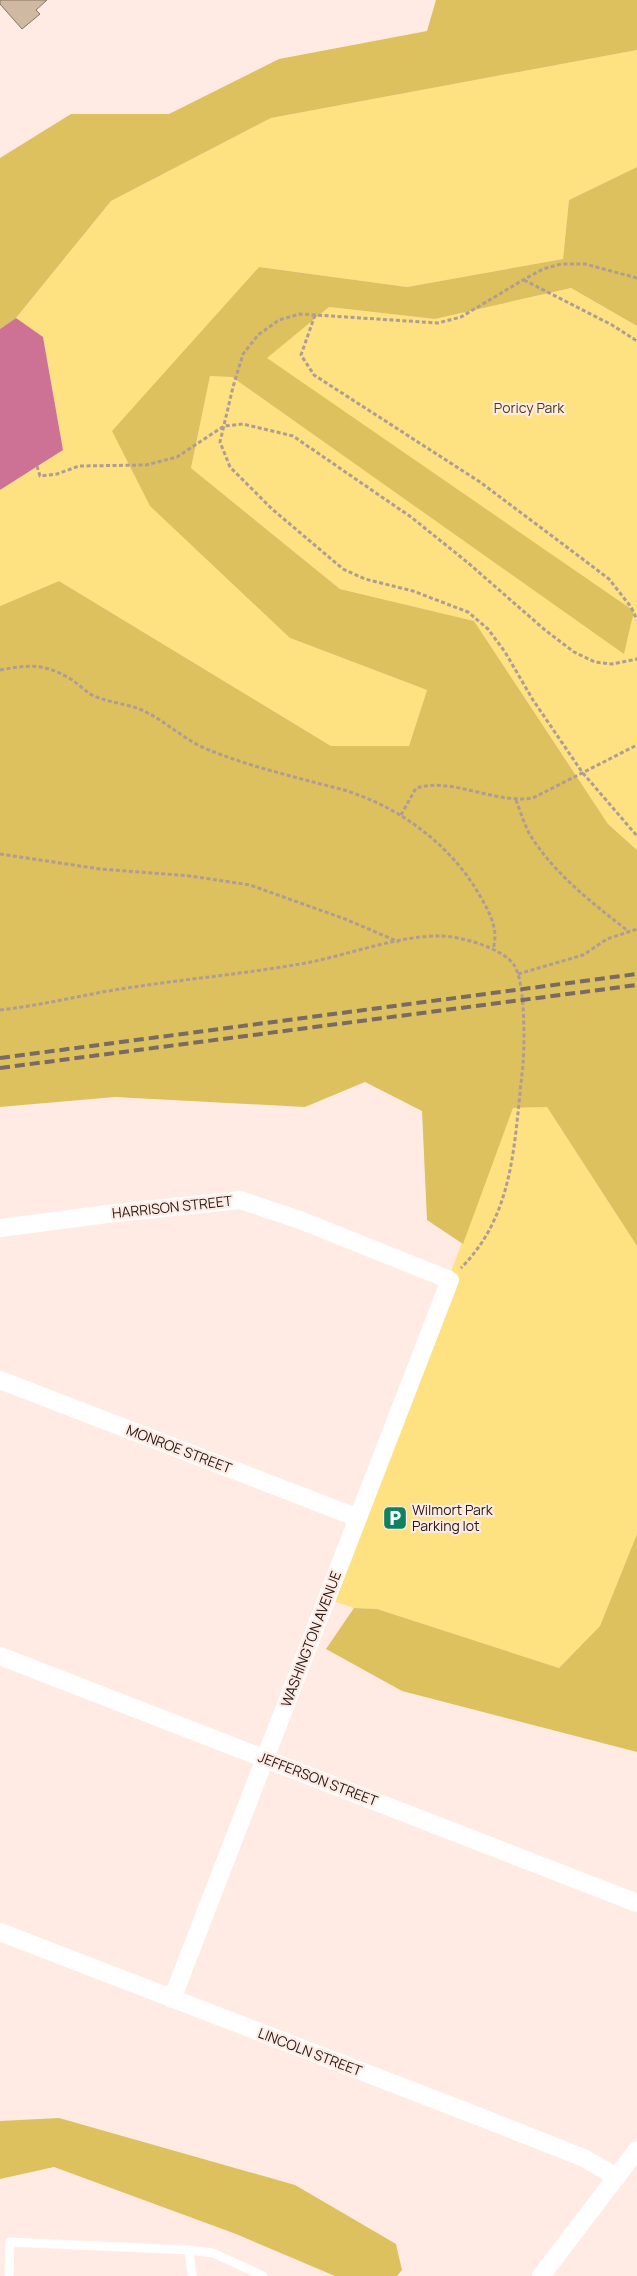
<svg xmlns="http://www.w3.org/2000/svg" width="637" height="2276" font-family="Manrope,sans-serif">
<rect width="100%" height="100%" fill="#ffebe3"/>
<path fill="#fee181" d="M637,50V167L569,200L563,259L407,287L259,267L113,431L290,638L427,690L409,746H331L59,581L0,606V490L63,450L43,337L16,318L111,201L271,118Z
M571,288L637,326V850L608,824L474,621L340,589L191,468L210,375L232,377L624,653L634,611L266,358L329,307L435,319Z
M547,1107L637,1246V1534L600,1626L559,1668L377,1609L354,1608L327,1599L513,1108Z"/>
<path fill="#ddc15e" d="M436,0H637V50L271,118L111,201L16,318L0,329V158L71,114H169L279,59L427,31Z
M637,167V326L571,288L435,319L329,307L267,358L634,611L624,654L232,377L210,376L191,468L340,589L474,621L608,824L637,850V1246L547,1107L513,1108L463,1244L427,1220L422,1111L365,1082L305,1107L115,1097L0,1107V606L59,581L331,746H409L427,690L290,638L150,506L112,431L259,267L407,287L563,259L569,200Z
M637,1534V1752L402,1691L326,1649L354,1608L377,1609L559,1668L600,1626Z
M59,2118L295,2185L396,2244L402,2270L397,2276H335L236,2234L54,2167L0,2179V2121Z"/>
<path fill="#cd7195" d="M16,318L43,337L63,450L0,490V329Z"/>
<path fill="#cfb9a2" stroke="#87735d" d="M0,0H47L36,10L40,14L22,29L0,4Z"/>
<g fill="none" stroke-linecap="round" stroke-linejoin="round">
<path stroke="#ae9d96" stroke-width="3" stroke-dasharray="4 2.5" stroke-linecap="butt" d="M637,278L585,264H561L543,269L523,280L461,317L438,323L300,314L279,320L258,335L243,354L233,387L220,442L230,467L272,509L343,569L365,579L413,591L468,612L488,629L505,652L533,700L582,772L637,836
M524,280L612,325L637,341
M315,315L301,355L314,375L480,482L580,557L609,579L631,607L637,620
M37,466L40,476L57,474L79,466L146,465L177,457L224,426L243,424L293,436L411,517L467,562L545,630L574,652L595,662L612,664L637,659
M0,670C28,665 43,663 69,678C76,682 83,689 90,694C107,703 127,703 144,711C165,721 181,737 202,747C239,763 279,773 317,783C332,787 347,790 361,796C409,814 455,851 480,896C490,913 499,930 493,949
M516,800C520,811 524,823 529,833C553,873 591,902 628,931
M401,815L416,788C454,777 493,804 533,798L637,745
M0,854L100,869L190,876L250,885L345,919L399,942
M518,974L583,955L607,939L637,929
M0,1010C45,1005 89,993 134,987C193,978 253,973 311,962C350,954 402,935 440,936C460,936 503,948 514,965C526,982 525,1052 522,1074C514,1144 514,1215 461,1268"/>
<path stroke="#fff" stroke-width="9" d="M189,2250L213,2253L263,2276
M9,2276L10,2242L189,2250L192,2276"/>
<path stroke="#fff" stroke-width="18" d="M0,1228L107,1214L240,1200L300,1220L450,1280L172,1999
M0,1380L358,1518
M0,1656L637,1903
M0,1932L475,2115L584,2158L617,2177
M541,2276L637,2150"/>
<path stroke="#786a64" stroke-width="4" stroke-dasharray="10 5" stroke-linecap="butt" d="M0,1058L637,974
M0,1068L637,985"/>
</g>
<defs>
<symbol id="parking-square" viewBox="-11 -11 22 22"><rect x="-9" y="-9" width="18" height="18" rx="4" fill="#0f8361" stroke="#ffebe3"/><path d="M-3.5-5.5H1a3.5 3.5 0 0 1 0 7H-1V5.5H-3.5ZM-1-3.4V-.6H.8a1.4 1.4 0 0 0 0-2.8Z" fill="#fff"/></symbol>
</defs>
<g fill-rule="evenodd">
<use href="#parking-square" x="381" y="1504" width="28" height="28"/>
</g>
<g text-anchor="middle" stroke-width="4.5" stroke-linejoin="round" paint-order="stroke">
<g font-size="14" fill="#4a3f15" stroke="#ffebe3">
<text x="529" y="413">Poricy Park</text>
</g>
<g font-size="14" fill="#251a15" stroke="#ffebe3">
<text transform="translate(172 1207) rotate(-6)" y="5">HARRISON STREET</text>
<text transform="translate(179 1449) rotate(21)" y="5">MONROE STREET</text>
<text transform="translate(311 1639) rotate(-69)" y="5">WASHINGTON AVENUE</text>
<text transform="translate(318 1779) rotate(21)" y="5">JEFFERSON STREET</text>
<text transform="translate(310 2052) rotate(21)" y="5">LINCOLN STREET</text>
</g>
<g font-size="14" fill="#251a15" stroke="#ffebe3" text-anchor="start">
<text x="412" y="1515">Wilmort Park<tspan x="412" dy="16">Parking lot</tspan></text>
</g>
</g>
</svg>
